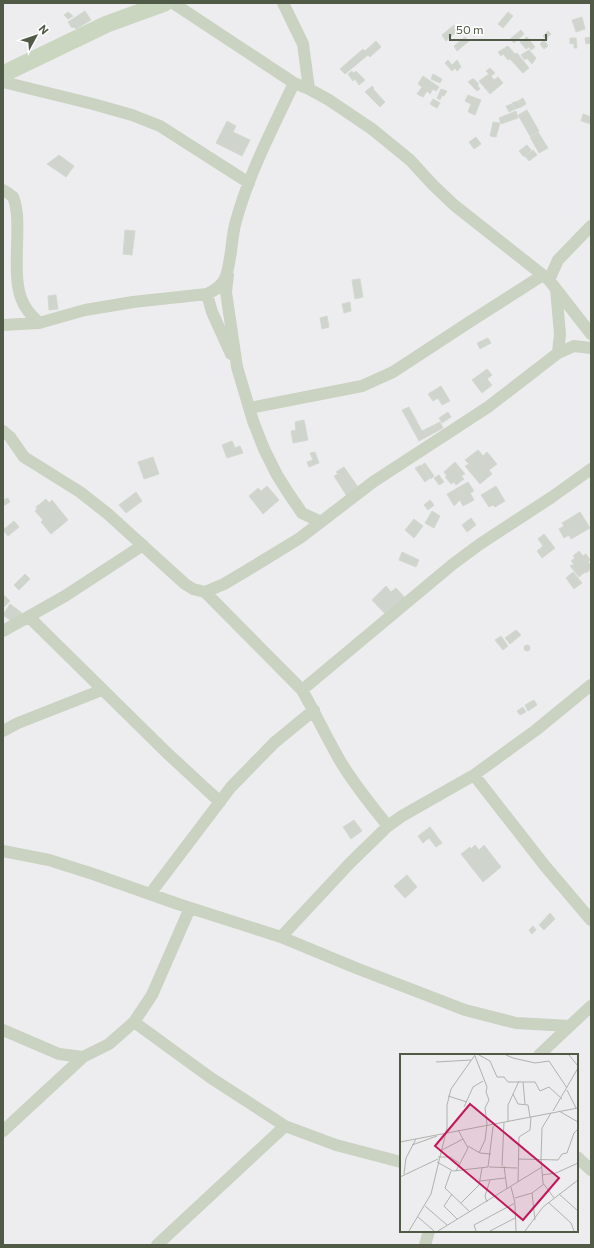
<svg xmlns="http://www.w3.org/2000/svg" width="594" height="1248" font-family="Commissioner,sans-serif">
<rect width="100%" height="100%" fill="#ededf0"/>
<path fill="#cfd5cc" stroke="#d3d9d1" d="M85,11L91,20L76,29L74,27L72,28L68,22Z
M68,12L73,16L68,19L64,15Z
M508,12L513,16L503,28L498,24Z
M582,17L585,29L576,32L572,20Z
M454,25L456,32L446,41L442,35Z
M521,30L524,34L514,43L510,39Z
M548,31L551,34L547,38L548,39L547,40L543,36Z
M465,37L469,41L457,51L454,46Z
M527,37L535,47L531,50L529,47L526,49L520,42Z
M591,37V43L586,44L585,38Z
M570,38H576L577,48H574V43L570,44Z
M544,40L548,46L544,49L540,44Z
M376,41L381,47L370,57L368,55L345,74L340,69L363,49L365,51Z
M508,46L515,54L517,53L529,68L523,73L510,59L508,60L503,54L501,56L498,52Z
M529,50L536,58L532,64L527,58L525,60L521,55Z
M448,60L452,65L457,60L461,67L457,71L455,68L452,71L445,63Z
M490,68L495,73L491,76L494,80L498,77L503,83L490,94L479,81L489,74L486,71Z
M352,71L354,73L356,71L365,80L359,85L355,79L353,81L348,74Z
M433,74L442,79L440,83L431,79Z
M423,76L439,87L436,91L433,89L430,94L427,91L423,97L417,94L422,87L418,84Z
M472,79H474L479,84L477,85L480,89L477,91L468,82Z
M372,86L374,88L373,89L385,102L380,107L365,92Z
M441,89L447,91L444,96L442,95L440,100L437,98Z
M468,95L481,100L475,115L468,112L471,104L465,101Z
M523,98L526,104L521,107L518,101Z
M433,99L440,103L437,108L430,104Z
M518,101L521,107L515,109L512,103Z
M512,104L515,109L509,112L506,106Z
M527,110L539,131L530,136L518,115Z
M516,111L518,118L501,124L499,118Z
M583,114L591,117V124L581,121Z
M227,121L236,126L233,132L250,140L242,156L216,143Z
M493,122L500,123L496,137L490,136Z
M538,132L548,148L539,153L530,137Z
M476,137L481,144L474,149L469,142Z
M527,145L531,150L524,157L519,151Z
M533,150L537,155L529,161L525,156Z
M59,155L74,166L66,177L47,164Z
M125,230L135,231L132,255L123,254Z
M360,279L363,297L355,299L352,280Z
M56,295L58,309L49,310L48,296Z
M350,302L351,311L344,313L342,304Z
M327,316L329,327L322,329L320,318Z
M488,338L491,343L480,349L477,343Z
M487,369L492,375L487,379L492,385L482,393L472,380Z
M441,386L450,401L442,405L438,398L433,401L428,394Z
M409,407L422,431L440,422L443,428L419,441L402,410Z
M448,412L451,417L442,423L439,418Z
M304,420L308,440L293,443L291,431L296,430L295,422Z
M232,441L235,448L240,446L243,453L227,458L222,445Z
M478,450L483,456L487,452L497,464L489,470L492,474L480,484L465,466L469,464L465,460Z
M315,452L319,463L309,467L307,462L313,460L310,453Z
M153,457L159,474L144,479L138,462Z
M455,462L465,474L461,476L464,479L456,485L454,482L451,484L445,477L447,476L444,472Z
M425,463L434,476L431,479L422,465Z
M421,465L430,478L425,482L415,468Z
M344,467L360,490L348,498L334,476L338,474L336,472Z
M439,475L444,482L439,485L434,478Z
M468,482L474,491L470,493L474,500L463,506L460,500L454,506L447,494Z
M267,486L279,500L263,514L249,496L258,488L261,491Z
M496,486L505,501L495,507L493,505L489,507L481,495Z
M136,492L142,501L126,513L119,505Z
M8,498L10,502L3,506V500Z
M46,499L49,503L52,500L68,520L51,534L41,522L43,520L35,511L37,509L36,507Z
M430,500L434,505L428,510L424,505Z
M432,511L440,516L434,528L425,523Z
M580,512L590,528L571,539L569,535L564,538L559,529L564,526L562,523Z
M471,518L476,525L467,532L462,525Z
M414,519L423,526L414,538L405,530Z
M14,521L19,527L8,536L3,530Z
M544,534L555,548L542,558L537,551L543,546L538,539Z
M579,551L583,556L586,554L590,560L588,562L591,565V569L586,573L585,572L579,577L570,566L574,564L571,561L575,558L573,556Z
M402,552L419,560L416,567L399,560Z
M573,572L582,583L574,589L566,578Z
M25,574L30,579L19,590L14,585Z
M386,586L391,592L396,588L407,600L389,618L372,600Z
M3,594L10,601L3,608Z
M10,604L22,613L14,623L3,615Z
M516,630L521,635L510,644L505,638Z
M501,636L508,646L503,650L495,640Z
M524 648a3 3 0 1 1 6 0a3 3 0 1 1-6 0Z
M534,700L537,705L528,711L525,705Z
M523,707L526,712L520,715L517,711Z
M354,820L362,831L351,839L343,827Z
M430,827L442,843L436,847L429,838L423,843L418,836Z
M475,845L479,850L484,845L501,867L483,882L461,854L470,847L471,849Z
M407,875L417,887L405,898L394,886Z
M550,913L555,919L544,930L539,925Z
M533,926L536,930L532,934L529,930Z"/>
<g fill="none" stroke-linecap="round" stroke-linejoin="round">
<path stroke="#cad2c1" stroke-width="12" d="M173,3L294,83L309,89L329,100L372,129L410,160L433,185L454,205L549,280L591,334
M283,3L303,44L309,89
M3,82L93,104L132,115L160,126L249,183
M3,190C7,192 10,194 13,197C16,203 16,209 17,215C19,240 13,276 21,298C25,309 31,315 39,323
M228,275L226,292L237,367L253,421L264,449L277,475L289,494L302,513L321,522
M549,280L558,260L591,226
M556,289L560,334L558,353
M207,294L212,312L231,354
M3,325L39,323L85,310L133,302L207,294C229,284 227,272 231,252C232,242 233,231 236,221C249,173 273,128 294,83
M250,408L362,386L393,372L471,321L543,275
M3,431L10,437L24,457L80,492L108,514L185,584L193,589L205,592L224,584L246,571L300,538L373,482L488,407L558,353L574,346L591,348
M205,592L302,690C315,713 326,736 339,759C353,783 370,804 388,826
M29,617L166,752L220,802
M3,631L65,596L143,545
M302,690L453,564L480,544L552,497L591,469
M3,731L18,723L102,690
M474,775L545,866L591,920
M3,851L49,860L93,874L178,904L281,937L356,968L465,1010L516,1023L570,1026
M150,894L231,787L274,743L314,710
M281,937L350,863L388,826L402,816L474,775L536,730L591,685
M134,1022L211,1078L285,1126L336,1145L401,1162
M3,1030L59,1054L83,1057L109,1044L134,1022L152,995L190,908
M539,1055L591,1006
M3,1131L83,1057
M577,1157L591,1170
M157,1245L285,1126
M425,1245L429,1231"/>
<path stroke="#cbd6c0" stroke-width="17" d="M3,74L107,24L165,3"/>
</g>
<g transform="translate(400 1054)">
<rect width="178" height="178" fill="#ededf0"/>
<path fill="none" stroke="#afb2ac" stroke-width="1" d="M79,1L90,7L97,23H104L108,28H135L140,37L149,33L162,45M106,1L113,4L135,9L149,7L167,34M169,1L178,12M75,2L87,33L86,38L89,46L85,54L87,70M36,8L71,6M123,28L125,50M167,36L176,54M113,40L118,50L128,51L130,63M48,42L67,48M64,53L73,33L83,27M153,57L178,14M159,57L178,68M151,59L142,74L141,105L143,129L154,144M108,68V51L119,27M0,88L178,54M12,91L37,82M68,92L80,99L91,100M40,97L63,85M79,99L85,86L87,70M38,103H50L59,109M118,105L158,106L162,100L167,99L174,79L178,75M37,108L53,117L88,113L93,73L96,70M102,112L104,68M104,112L107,135M89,113L117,114M51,117L45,134L70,158M56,117L68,94L58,76M4,120L6,104L16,85M142,121L156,119L178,109M0,123L38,105M80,127L105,124M118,128L119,83L130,76L131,63M132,139L135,166M52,140L44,152L57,165M159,140L178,157M115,144L132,139L144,130M87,148L85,142L90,126M148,148L171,169L174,177M61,149L79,131L82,114M115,150L116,177M25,152L47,171M18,163L34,177M9,177L31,140L47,74V51L51,35L75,1M38,177L142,113M76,177L74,171L115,149L111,133M90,177L115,164M125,177L143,153L178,126"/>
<path fill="#c2185b" fill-opacity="0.15" stroke="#c2185b" stroke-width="2" d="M70,50L159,124L123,166L35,92Z"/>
<rect width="178" height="178" fill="none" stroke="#515a46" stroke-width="2"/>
</g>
<rect width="594" height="1248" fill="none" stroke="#515a46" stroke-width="8"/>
<g transform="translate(36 36) rotate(50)" stroke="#ffffff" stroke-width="3" paint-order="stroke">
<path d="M0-3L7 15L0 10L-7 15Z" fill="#515a46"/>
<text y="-6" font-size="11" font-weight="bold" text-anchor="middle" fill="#515a46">N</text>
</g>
<path d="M450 34v6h96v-6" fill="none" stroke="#515a46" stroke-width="2"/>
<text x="456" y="34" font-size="12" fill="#515a46" stroke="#ffffff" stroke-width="3" paint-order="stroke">50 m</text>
</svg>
